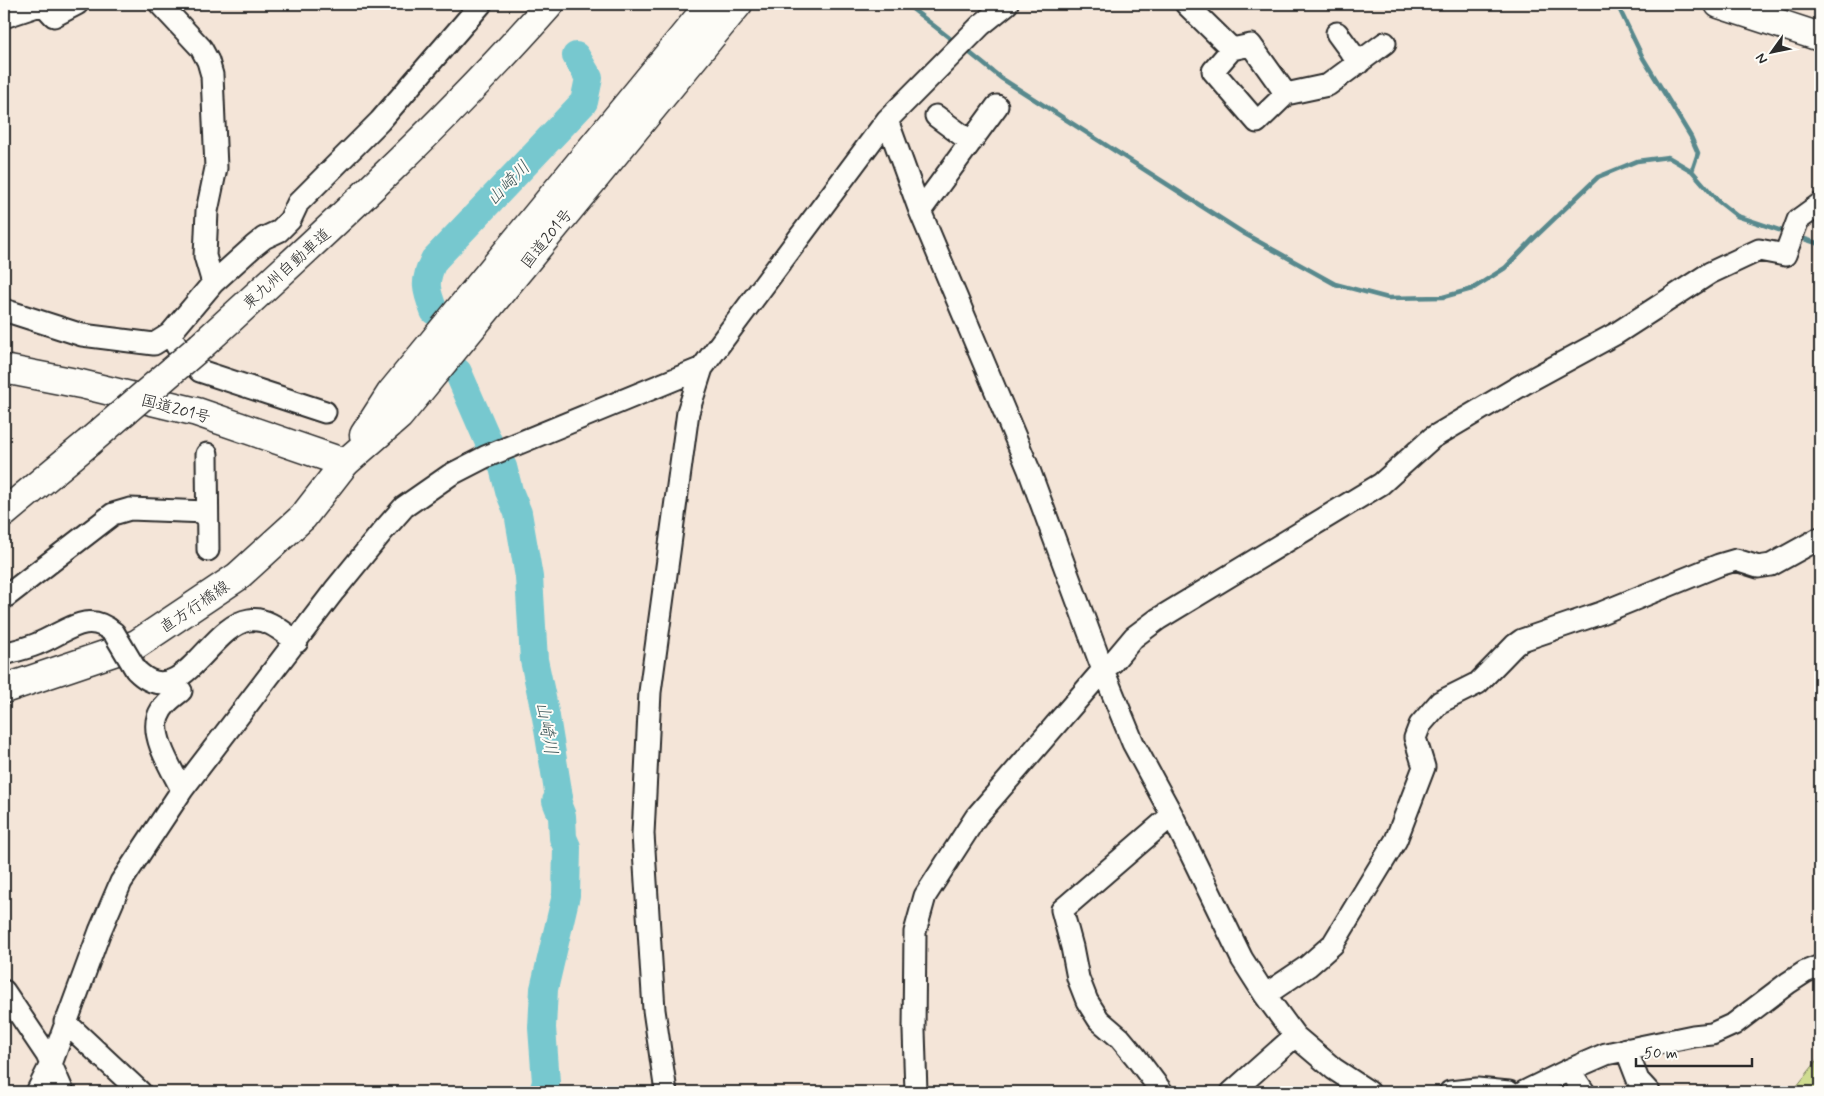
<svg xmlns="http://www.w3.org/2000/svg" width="1824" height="1096" font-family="Mynerve,'Klee One',sans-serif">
<rect width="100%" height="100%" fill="#f4e5d8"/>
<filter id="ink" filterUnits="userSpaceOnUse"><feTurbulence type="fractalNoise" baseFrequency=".02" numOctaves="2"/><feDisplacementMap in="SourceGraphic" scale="10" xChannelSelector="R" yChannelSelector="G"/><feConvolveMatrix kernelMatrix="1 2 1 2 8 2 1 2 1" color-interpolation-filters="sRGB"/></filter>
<g filter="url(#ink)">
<path fill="#cfdc90" stroke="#7d845e" d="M1820,1057V1092H1792L1793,1091Z"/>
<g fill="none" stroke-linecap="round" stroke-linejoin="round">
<path stroke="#59898d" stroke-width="4.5" d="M906,4L956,43
M1617,4L1643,58L1691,137L1698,153L1692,171
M965,49L1001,78L1245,234L1335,284L1388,298L1443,297L1472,289L1505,268L1531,241L1598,177L1637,161L1668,157L1692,171L1718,201L1737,216L1788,233
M1798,237L1820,244"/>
<path stroke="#77c8cf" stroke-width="28" d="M434,311C426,290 423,282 434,260L584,102L589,78L576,56
M458,372L489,443L503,467L509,491L518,513L529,577L534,660L546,717L559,797L556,801L562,816L563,838L567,847L566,895L544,989L542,1028L546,1082L543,1092"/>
<defs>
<path id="minor" d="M43,4L54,16L77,4
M160,4L201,48L208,61L212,75L216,168L207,211L205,256L213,283
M1186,4L1232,49
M4,17L43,4
M1337,33L1359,63
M1251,45L1286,94L1257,122L1213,71L1232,49Z
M1286,94L1328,85L1385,43
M936,116L971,142
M887,120L920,211L1029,470L1103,670L1133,743L1172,815L1242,959L1265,995L1295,1036L1334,1069L1369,1092
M920,211L997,106
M4,310L82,335L154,344L170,334L213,283L254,246L264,238L279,231L290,220L298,203L380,121L481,4
M170,334L178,348L200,371L325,412
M207,454L208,550
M4,598L113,514L130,509L206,512
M4,654C15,651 27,648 37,644C64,634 87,608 114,633
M136,670C180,715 209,626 249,620C267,617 283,632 297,642
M181,691C172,698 162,705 158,717C151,738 173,771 182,790
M4,991L47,1055L63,1092
M1265,995L1308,966L1333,944L1396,840L1424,767L1415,738L1420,725L1440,702L1478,683L1515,645L1522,640L1601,613L1719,565L1736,560L1758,567L1771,565L1820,538
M65,1022L140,1092
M1626,1049L1638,1080L1649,1092
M1569,1070L1584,1092
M37,1092L51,1064L100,931L121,882L182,790L334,591L382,532L404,507L450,475L485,457L702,368
M666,1092L654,1010L643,834L650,692L688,412L702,368L887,120L981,25L1007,4
M916,1092L914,1031L915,932L925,896L976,817L1103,670L1113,662L1134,637L1158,619L1381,484L1432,438L1525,383L1617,333L1710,273L1759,250L1785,255L1798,220L1820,204
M1162,1092L1135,1056L1120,1038L1099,1020L1087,1001L1078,978L1072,947L1062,910L1172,815
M1232,1092L1295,1036
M1450,1092L1477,1089L1509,1092
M1524,1092L1569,1070L1606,1054L1693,1036L1712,1034L1734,1024L1788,983L1805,972L1820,966"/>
<path id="major" d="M4,689L137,644L237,577L303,517L345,463"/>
<path id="highway" d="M1719,4L1820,37
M201,346C322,236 442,126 550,4
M4,369L81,384L197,412L345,463
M364,435L391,393L710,4
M345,463L399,416L738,4
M4,513L88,443"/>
</defs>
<use href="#minor" stroke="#2b2b2b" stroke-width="25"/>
<use href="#major" stroke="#2b2b2b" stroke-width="31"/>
<use href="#highway" stroke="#2b2b2b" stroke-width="31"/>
<use href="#minor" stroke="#fdfcf7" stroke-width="21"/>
<use href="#major" stroke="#fdfcf7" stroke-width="28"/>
<use href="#highway" stroke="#fdfcf7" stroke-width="28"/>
<defs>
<path id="minor-bridge" d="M114,633L136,670"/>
<path id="highway-bridge" d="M88,443L201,346"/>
</defs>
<use href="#minor-bridge" stroke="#2b2b2b" stroke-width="25" stroke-linecap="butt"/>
<use href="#highway-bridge" stroke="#2b2b2b" stroke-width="31" stroke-linecap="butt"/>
<use href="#minor-bridge" stroke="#fdfcf7" stroke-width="21"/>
<use href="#highway-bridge" stroke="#fdfcf7" stroke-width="28"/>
</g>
</g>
<g text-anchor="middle" stroke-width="4" stroke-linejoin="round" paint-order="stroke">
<g font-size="16" fill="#2b2b2b" stroke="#fdfcf7">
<text transform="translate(546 238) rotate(-51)" y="6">国道201号</text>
<text transform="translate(286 268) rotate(-42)" y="6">東九州自動車道</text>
<text transform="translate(176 408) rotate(15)" y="6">国道201号</text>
<text transform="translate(194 606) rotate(-34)" y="6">直方行橋線</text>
</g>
<g font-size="18" font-style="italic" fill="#425a5c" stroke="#fdfcf7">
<text transform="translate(508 183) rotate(-46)" y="6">山崎川</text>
<text transform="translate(547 728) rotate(80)" y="6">山崎川</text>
</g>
</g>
<rect width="1824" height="1096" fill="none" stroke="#fdfcf7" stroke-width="20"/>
<rect x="10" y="10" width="1804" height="1076" fill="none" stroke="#2b2b2b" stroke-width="2" filter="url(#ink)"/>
<g transform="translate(1772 52) rotate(237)" stroke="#fdfcf7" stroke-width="4" paint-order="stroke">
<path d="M0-4L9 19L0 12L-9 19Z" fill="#2b2b2b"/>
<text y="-8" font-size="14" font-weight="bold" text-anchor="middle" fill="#2b2b2b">N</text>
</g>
<path d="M1636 1058v8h116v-8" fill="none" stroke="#2b2b2b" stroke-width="2.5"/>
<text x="1644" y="1058" font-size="15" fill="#2b2b2b" stroke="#fdfcf7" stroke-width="4" paint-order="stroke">50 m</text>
</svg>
